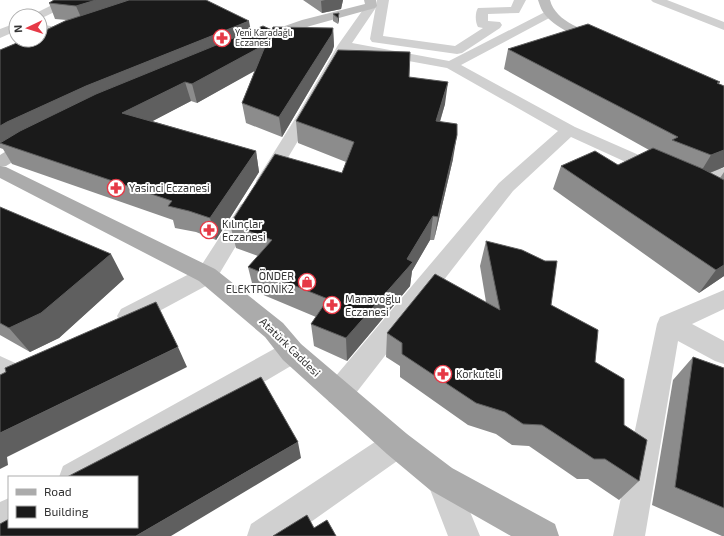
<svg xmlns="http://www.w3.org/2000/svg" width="724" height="536" font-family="'Exo 2',sans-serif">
<rect width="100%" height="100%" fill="#fff"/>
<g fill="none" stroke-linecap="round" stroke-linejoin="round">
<path fill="#d0d0d0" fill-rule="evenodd" d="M377,0H389L383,36L455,46L483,28L478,27C475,22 475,12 478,8L511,7L514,0H526L519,13L488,14V21L500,22L502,25L500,28L462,53L457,54L372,42L370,39Z"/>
<path fill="#d0d0d0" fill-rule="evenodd" d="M62,0H77L75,2L42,18L40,19V16H32L34,14Z
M651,0H667L724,22V30L653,2Z
M371,3L375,4L377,6L352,43L449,61L545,12H553L555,14L553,16L461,65L575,127L664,166L667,170L664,174L658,175L652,174L571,137L513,191L349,402L339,405L329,402L325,393L329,384L499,183L558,131L447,68L348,50L314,114L274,181L272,185L265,187L258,185L256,181L298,114L338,45L367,4Z
M16,23V31L0,38V29Z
M40,24L66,29L76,26L80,27L82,30C73,42 52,34 40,32Z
M724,168V180C713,186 703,194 690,191L688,187L690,183L718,169Z
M248,203L255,204L258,209L215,281L137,323L129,326L121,323L117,316L121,309L199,269L241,204Z
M724,290V309L692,324L724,341V364L715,361L678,341L645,536H613L657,324L660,317Z
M292,341L301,344L305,352L301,360L103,477H59L63,466L283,344Z
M0,356L24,367L28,375L24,383L15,387L0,380Z
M397,430L407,434L412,444L407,454L291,536H247L251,524L387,434Z
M441,464L452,468L480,536H448L426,479L430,468Z
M9,498V527H17L0,535V502Z"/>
<path fill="#bdbdbd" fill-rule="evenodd" d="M364,0H376L377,6L375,8L310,26L267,41H259L257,38L259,35L302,20L365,4Z
M538,0H550C556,23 586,30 605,38L607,41L605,44C593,47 555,27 547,17C542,12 540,6 538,0Z
M33,137L39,138L41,142L39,146L6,166L0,167V155L27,138Z"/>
<path fill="#ababab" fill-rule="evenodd" d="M0,166L6,167L215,269L283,323L301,344L407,434L452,468L555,524L559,536H511L430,490L387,454L283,360L265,337L199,281L0,178Z"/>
</g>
<path fill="#8c8c8c" d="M53,0H206L251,31L333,28L334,46L332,52L282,137L246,123L242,103L255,70L197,103L191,101L152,121L256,151L259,172L216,240L196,232L175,228L173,220L12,164L3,149L0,148V50L19,42L67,20L55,19L49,3L53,1Z
M303,0H343L341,9L322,13Z
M339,13V20L338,24L333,21V14Z
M508,49L719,84L724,86V167L710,173L720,178L724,172V276L699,293L553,189L561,166L618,165L649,150L504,69Z
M409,77L445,104L440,122L453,159L434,240H430L412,271L410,286L347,361L314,346L311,324L316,317L254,291L248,267L258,256L236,248L230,224L342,173L346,162L298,143L296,121Z
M0,207L124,279L59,338L30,352L0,335Z
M486,241L551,305L595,362L624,425L639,481L619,500L588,479H577L529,446L512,445L496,434L468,425L400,377V366L386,357L387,333L486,302L480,266Z
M693,357L724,368V536H722L652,505L673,380Z"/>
<path fill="#5f5f5f" d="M96,0H149L83,22L76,6Z
M325,0H343L341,9L322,13L321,1Z
M339,13V20L338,24V18Z
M249,21L252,37L1,144L0,141V126L7,122L86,86Z
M333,28L334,46L332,52L282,137L279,117Z
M266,44L269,63L197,103L192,84Z
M185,82L191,101L130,133L122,113Z
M448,82L445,104L433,144L436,121Z
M457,135L453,159L434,240L438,217Z
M724,150V167L697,178L711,155Z
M256,151L259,172L216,240L210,218Z
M433,216L430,240L412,271L410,286L347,361L346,338L407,259Z
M111,254L124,279L59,338L30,352L9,328Z
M724,265V276L699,293L716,270Z
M178,347L187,367L7,457L8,465L0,469V433Z
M298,442L301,458L171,536H136Z"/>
<path fill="#1a1a1a" stroke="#5f5f5f" d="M54,0H96L76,6L49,3Z
M129,0H206L249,21L86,86L7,122L0,126V50L24,40H40V33L65,21Z
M339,13L338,18L333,14Z
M588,24L720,82L717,83L724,86V150L711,155L672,140L678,137L508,49Z
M263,26L272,30L273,27L333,28L332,34L279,117L242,103L266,44L192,84L185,82L122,113L256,151L210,218L189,211L168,206L172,201L0,143L20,131L96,94Z
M338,50L410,52L409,77L448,82L436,121L457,124V135L438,217L433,216L407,259L413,262L346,338L311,324L328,299L248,267L272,240L230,224L275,154L342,173L354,142L296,121Z
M653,148L703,169L724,180V265L716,270L561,166L595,151L618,165Z
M0,207L111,254L41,313L9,328L0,323Z
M486,241L522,250L545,261H557L551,305L598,330L595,362L624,379V425L647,440L639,481L605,459H594L542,425L523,424L505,412L476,403L402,354V343L387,333L435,274L500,310Z
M156,302L178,347L0,433V375L6,372L5,368Z
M693,357L724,368V508L675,487Z
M261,377L298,442L136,536H0V524L9,519V527H137V477H67Z
M307,515L314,528L327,520L336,536H273Z"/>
<defs>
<symbol id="pharmacy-ring" viewBox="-11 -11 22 22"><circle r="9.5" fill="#fff" stroke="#e63946" stroke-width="1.5"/><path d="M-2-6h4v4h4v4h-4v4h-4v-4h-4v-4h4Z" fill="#e63946"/></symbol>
<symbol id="shop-ring" viewBox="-11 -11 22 22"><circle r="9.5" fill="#fff" stroke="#e63946" stroke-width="1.5"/><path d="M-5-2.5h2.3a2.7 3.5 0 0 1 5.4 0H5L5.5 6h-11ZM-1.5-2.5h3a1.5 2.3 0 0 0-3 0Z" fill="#e63946"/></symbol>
</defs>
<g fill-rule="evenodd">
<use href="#pharmacy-ring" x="212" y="28" width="20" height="20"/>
<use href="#pharmacy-ring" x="106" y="178" width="20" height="20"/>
<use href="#pharmacy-ring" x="199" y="220" width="20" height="20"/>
<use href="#shop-ring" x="297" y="272" width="20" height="20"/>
<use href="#pharmacy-ring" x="322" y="295" width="20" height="20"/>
<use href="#pharmacy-ring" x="433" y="364" width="20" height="20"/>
</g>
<g text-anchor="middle" stroke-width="4" stroke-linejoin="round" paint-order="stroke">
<g font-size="9" fill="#333" stroke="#fff" text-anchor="start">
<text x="235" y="36">Yeni Karadağlı<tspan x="235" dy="10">Eczanesi</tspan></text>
</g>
<g font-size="11" fill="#333" stroke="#fff" text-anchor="start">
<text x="129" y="192">Yasinci Eczanesi</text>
<text x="222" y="228">Kılınçlar<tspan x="222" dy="13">Eczanesi</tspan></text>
<text x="294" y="280" text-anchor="end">ÖNDER<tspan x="294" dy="13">ELEKTRONİK2</tspan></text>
<text x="345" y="303">Manavoğlu<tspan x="345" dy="13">Eczanesi</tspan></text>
<text x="456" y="378">Korkuteli</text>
</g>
<g font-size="11" fill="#333" stroke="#fff">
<text transform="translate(290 347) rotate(44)" y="4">Atatürk Caddesi</text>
</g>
</g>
<rect x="8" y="476" width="130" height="52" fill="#ffffff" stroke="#adadad"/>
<rect x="16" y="489" width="20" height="6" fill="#ababab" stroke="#adadad"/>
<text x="44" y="496" font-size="12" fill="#333333">Road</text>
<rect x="16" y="506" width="20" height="12" fill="#1a1a1a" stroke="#adadad"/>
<text x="44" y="516" font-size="12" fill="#333333">Building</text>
<g transform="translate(28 28) rotate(266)"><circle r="19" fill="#ffffff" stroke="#adadad"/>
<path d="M0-3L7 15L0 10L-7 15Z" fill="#e63946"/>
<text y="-6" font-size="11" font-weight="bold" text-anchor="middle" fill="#333333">N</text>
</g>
</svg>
